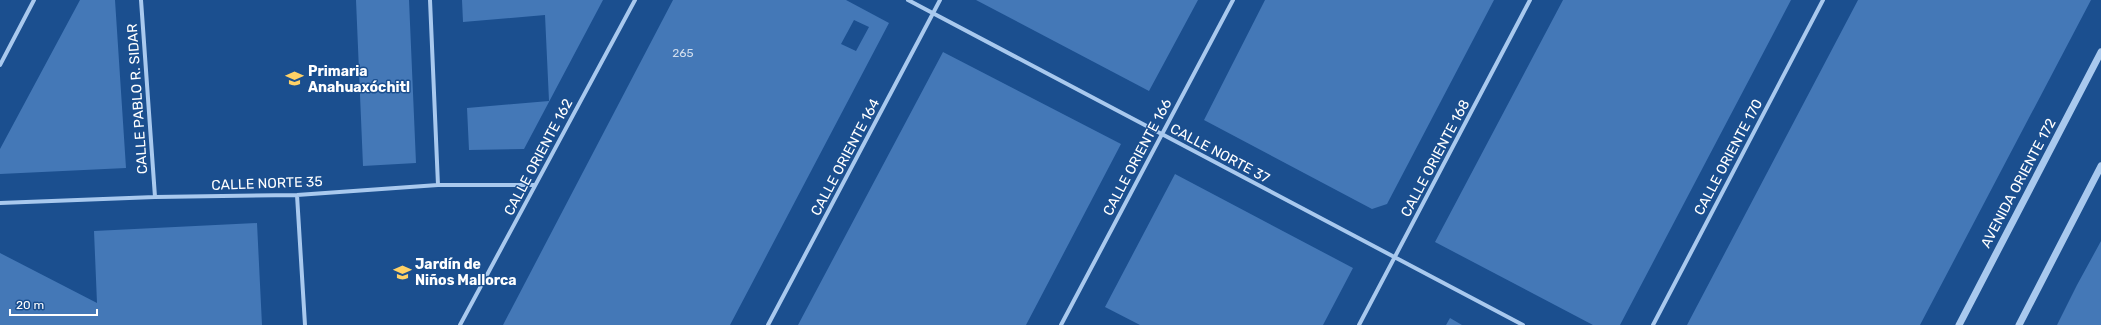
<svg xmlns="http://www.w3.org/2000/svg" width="2101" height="325" font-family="Rubik,sans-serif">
<rect width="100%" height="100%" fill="#1b4f8f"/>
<path fill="#4478b7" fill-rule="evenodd" d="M80,0H115L126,168L0,174V149Z
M356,0H409L416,163L363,166Z
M462,0H603L524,149L469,150L467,108L549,101L545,15L463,22Z
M673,0H846L889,23L730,325H503ZM854,20L869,27L856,51L841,44Z
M976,0H1198L1149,91Z
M1265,0H1494L1387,204L1372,209L1204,120Z
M1563,0H1791L1620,325H1593L1435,242Z
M1858,0H2091L1920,325H1687Z
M943,52L1121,144L1026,325H798Z
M1175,174L1353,268L1323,325H1140L1105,307Z
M257,223L262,325H0V253L97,303L94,231Z
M2101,241V325H2057L2077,285Z
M1450,318L1462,325H1446Z"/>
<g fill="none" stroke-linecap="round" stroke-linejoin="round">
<path stroke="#a9c9ee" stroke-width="4" d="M141,0L155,197
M430,0L438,185
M908,0L1523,325
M0,65L34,0
M297,195L305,325
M0,203L155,197L297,195L438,185H535
M460,325L635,0
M768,325L940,0
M1061,325L1233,0
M1359,325L1530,0
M1653,325L1823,0"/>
<path stroke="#a9c9ee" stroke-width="7" d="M1959,325L2101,52
M2019,325L2101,166"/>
</g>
<defs>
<symbol id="school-bare" viewBox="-9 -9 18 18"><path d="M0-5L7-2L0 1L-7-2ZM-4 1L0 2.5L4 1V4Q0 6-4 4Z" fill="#ffd166" stroke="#1b4f8f" stroke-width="2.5" paint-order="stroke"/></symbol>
</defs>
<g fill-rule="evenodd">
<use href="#school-bare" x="282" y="66" width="25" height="25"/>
<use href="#school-bare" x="390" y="260" width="25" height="25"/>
</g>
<g text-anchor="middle" stroke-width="3" stroke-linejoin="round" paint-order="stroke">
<g font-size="12" fill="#d0dded">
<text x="683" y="57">265</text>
</g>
<g font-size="14" font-weight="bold" fill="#fff" stroke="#1b4f8f" text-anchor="start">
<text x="308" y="76">Primaria<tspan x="308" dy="16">Anahuaxóchitl</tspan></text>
<text x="415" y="269">Jardín de<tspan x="415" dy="16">Niños Mallorca</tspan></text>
</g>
<g font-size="14" fill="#fff" stroke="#1b4f8f">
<text transform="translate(137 99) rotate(-94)" y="5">CALLE PABLO R. SIDAR</text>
<text transform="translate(1220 153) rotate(28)" y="5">CALLE NORTE 37</text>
<text transform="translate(538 157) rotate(-62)" y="5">CALLE ORIENTE 162</text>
<text transform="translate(845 157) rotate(-62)" y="5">CALLE ORIENTE 164</text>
<text transform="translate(1137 157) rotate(-62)" y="5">CALLE ORIENTE 166</text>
<text transform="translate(1728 157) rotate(-62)" y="5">CALLE ORIENTE 170</text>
<text transform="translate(1435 158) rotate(-62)" y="5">CALLE ORIENTE 168</text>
<text transform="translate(267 183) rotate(-2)" y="5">CALLE NORTE 35</text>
<text transform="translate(2018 183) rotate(-62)" y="5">AVENIDA ORIENTE 172</text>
</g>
</g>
<path d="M10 309v6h87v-6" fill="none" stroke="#ffffff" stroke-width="2"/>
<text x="16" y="309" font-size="12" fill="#ffffff" stroke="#1b4f8f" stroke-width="3" paint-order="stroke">20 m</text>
</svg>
